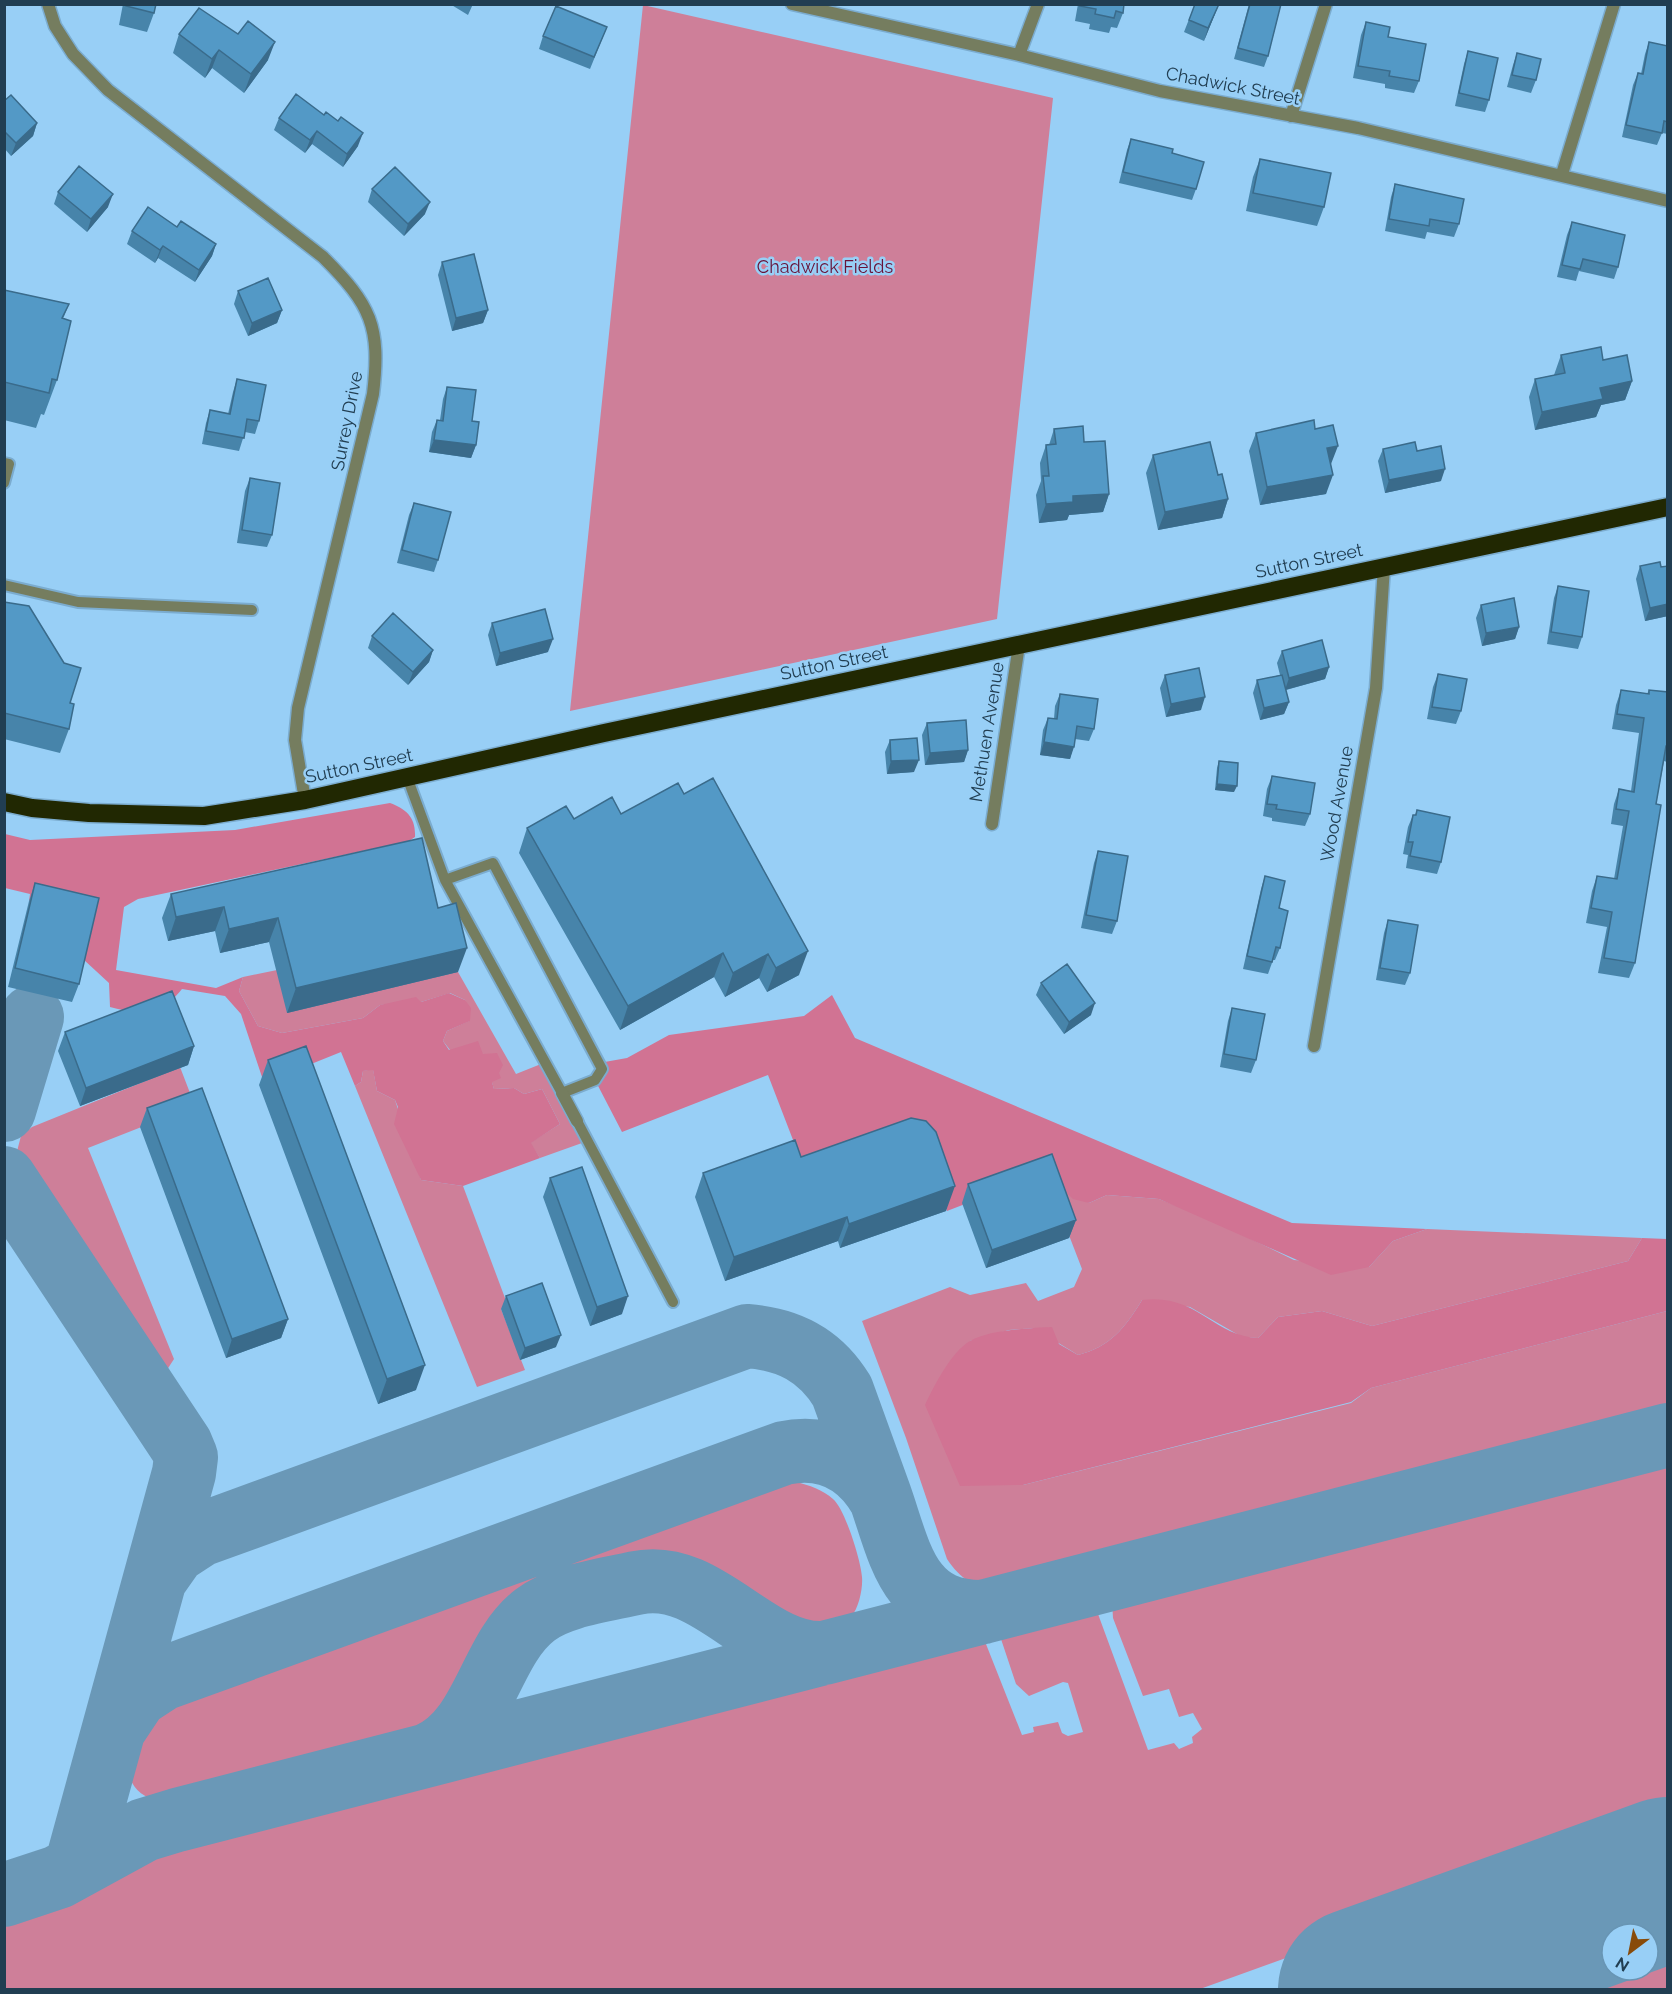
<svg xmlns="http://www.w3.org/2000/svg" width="1672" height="1994" font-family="Raleway,sans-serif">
<rect width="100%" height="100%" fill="#98cff6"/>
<path fill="#ce7f99" d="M643,5L1053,98L997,619L570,711Z
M277,970L458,972L516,1074L546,1062L562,1093L582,1143L540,1158L530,1143L560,1124L542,1089L524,1094L514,1088L494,1089L483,1054L450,1050L443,1041L447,1031L469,1021L465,1000L450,993L421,1002L380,1005L363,1018L282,1033L258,1026L239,991L243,977Z
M180,1067L195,1106L88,1148L174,1359L161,1379L16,1155L21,1136L32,1127Z
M373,1069L377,1091L395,1100L421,1180L463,1186L508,1306L501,1309L525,1370L477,1387L355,1086L361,1082L363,1071Z
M1045,1173L1089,1203L1107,1195L1159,1199L1212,1220L1294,1260L1369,1267L1393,1241L1427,1229L1642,1238L1628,1261L1372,1326L1322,1311L1278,1317L1258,1338L1242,1337L1190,1307L1142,1300C1125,1328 1110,1347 1078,1355L1034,1328L1009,1330L970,1341L1023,1485L1351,1403L1371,1388L1667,1311V1417L1010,1588C982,1593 962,1582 947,1559L906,1438L862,1321L950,1287L970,1295L1026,1283L1038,1301L1074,1287L1082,1269Z
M1667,1456V1820L1200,1989H5V1911L178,1842L982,1634L1022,1735L1034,1732L1033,1727L1058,1722L1062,1733L1068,1736L1083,1732L1068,1683L1063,1682L1029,1696L1016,1684L998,1630L1089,1606L1098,1614L1148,1750L1174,1743L1179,1749L1193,1743L1192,1737L1202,1729L1193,1713L1179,1717L1169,1689L1143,1696L1113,1618L1112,1601Z
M796,1482C809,1485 823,1490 833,1499C845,1509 861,1561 862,1577C863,1588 859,1608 851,1617C841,1628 824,1633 810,1638L669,1554L524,1592L509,1609L438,1730L433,1735L162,1802C112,1793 122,1735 153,1711Z
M1667,1943V1989H1539L1612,1963V1970H1648V1950Z"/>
<path fill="#d17393" d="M390,803C406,809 416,817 415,837L409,841L138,899L124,907L116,970L216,988L243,977L239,991L258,1026L282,1033L363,1018L380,1005L416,997L421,1002L449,993L465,1000L471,1008L470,1021L447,1031L443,1041L449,1050L478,1041L483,1054L497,1053L503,1065L499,1073L501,1078L492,1082L494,1089L514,1088L524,1094L542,1089L560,1124L531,1143L540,1158L463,1186L421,1180L394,1124L398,1107L395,1100L377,1091L373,1070L363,1071L361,1082L355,1086L341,1052L264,1083L241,1014L225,996L182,989C154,1022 149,1016 110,1007L109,983L83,959L92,917L29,901L30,894L5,888V834L30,840L235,830Z
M832,995L855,1038L1292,1223L1427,1229L1393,1241L1369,1267L1331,1275L1159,1199L1107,1195L1089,1203L1073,1199L1045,1173L947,1211L927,1156L810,1184L768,1075L622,1132L595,1080L599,1063L627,1058L669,1035L804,1016Z
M1642,1238L1667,1239V1311L1371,1388L1351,1402L1023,1485L960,1486L925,1405C934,1386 951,1352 970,1341C988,1330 1031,1328 1052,1327L1059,1344L1078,1355C1110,1347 1125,1328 1142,1300C1197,1293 1213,1336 1258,1338L1278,1317L1322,1311L1372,1326L1628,1261Z"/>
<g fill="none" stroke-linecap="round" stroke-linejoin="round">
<path stroke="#6a98b7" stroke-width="64" d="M4,1110L32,1017
M4,1178L181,1445L186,1457L184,1473L76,1867
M155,1579L174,1552L200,1535L747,1336C789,1339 820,1355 842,1391C855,1426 867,1461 880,1496C900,1553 908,1613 983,1612
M114,1729L136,1696L162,1679L784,1453C826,1444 860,1462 881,1499
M428,1755C485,1731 489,1650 535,1615C559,1596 606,1590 636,1583C707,1567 757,1657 824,1653
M4,1895L58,1877L144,1830L177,1820L1668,1435"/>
<path stroke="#6a98b7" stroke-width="164" d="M1360,1990L1668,1879"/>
<defs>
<path id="lane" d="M4,463L9,464L4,483
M4,585L78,602L252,610
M407,777L445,880L562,1093L595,1080L602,1069L493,863L445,880
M577,1121L673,1302"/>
<path id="street" d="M48,4L55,26L73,54L108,90L323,257C371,305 381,326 373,394L298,708L295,740L305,800
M792,4L1019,55L1160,91L1358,128L1668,201
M1019,55L1038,4
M1291,116L1326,4
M1562,174L1614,4
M992,824L1019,645
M1314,1046L1376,688L1384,567
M562,1093L577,1121"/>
<path id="highway" d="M4,802L32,808L89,813L204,816L305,800L604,733L1668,507"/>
</defs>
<use href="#lane" stroke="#7baccf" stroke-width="14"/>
<use href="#street" stroke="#7baccf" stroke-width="15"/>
<use href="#highway" stroke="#7baccf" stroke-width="21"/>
<use href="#lane" stroke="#757d5f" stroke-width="10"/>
<use href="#street" stroke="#757d5f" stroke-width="12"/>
<use href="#highway" stroke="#212802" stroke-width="18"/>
</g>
<path fill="#4784aa" d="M123,4H156L154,13L147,32L119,25Z
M450,4H473L468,15Z
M1078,4H1124L1123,13L1117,28L1111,27L1109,33L1089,29L1090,24L1075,21Z
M1195,4H1219L1204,41L1184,32Z
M1249,4H1281L1268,56L1264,67L1234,59Z
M1366,22L1388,37L1419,81L1414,93L1385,88V84L1353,78L1361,35Z
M607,27L590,69L539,49L543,36Z
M179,34L268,60L244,93L212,68L205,78L173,53Z
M1649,42L1668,46V134L1662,133L1657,145L1622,137L1633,85L1638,73L1641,74L1645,54Z
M1468,51L1489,100L1485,112L1455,106L1464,64Z
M1517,53L1536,80L1531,93L1507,87L1513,65Z
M4,101L37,123L33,136L11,156L4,148Z
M279,118L358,146L343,167L312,144L305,153L274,130Z
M1131,139L1172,153L1196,189L1192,200L1119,183L1127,150Z
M1260,159L1324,207L1317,226L1246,211L1253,177Z
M1395,184L1459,224L1454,237L1427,232L1425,239L1385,231L1391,197Z
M372,189L425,214L404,236L368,202Z
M58,192L108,207L87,232L54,204Z
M1572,222L1618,267L1614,279L1579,271L1576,281L1557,277L1567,235Z
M132,231L216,244L212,256L195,282L158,258L155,263L127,244Z
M442,262L488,310L483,323L452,331L438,275Z
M4,290L69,304L63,319L57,380L44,415L41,414L36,428L4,420Z
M238,291L282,310L277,323L248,336L234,304Z
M1561,355L1603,360L1632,381L1625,400L1601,405L1596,417L1535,430L1529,397L1535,379L1554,375Z
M237,379L259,421L255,434L245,432L239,451L202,444L206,423L210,410L228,414L233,392Z
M447,387L472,421L476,445L471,458L429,452L432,432L437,420H440L443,399Z
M1054,429L1084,442L1109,494L1103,512L1069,515L1067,520L1039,523L1036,495L1041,481L1040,463L1046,445H1049Z
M1315,429L1331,464L1326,494L1260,505L1249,451L1256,433Z
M1383,449L1417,451L1441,481L1385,493L1378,461Z
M1153,455L1218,475L1228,499L1222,518L1158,530L1146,473Z
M250,478L272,535L267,547L237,543L245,491Z
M414,503L438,560L434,572L397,563L409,515Z
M1640,566L1661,567L1668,566V616L1645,621L1636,579Z
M1558,586L1582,637L1578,649L1547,644L1554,598Z
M4,602L70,703L69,729L60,753L4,739Z
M1481,605L1519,627L1515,639L1482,646L1476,618Z
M492,623L548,652L496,666L488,635Z
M372,636L433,650L429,662L408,685L368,648Z
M1282,651L1329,667L1325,679L1286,690L1289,702L1284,714L1260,720L1253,693L1257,680L1280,675L1277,663Z
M1438,674L1461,711L1456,724L1427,719L1433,687Z
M1165,675L1201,710L1166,717L1160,688Z
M1621,690L1647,694L1649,690L1668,692V760L1667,762L1664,761L1656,804L1635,963L1629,978L1598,973L1607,927L1586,923L1592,891L1597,876L1614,879L1623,826L1611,824L1614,804L1619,789L1631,791L1639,733L1612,729L1616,705Z
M1060,694L1094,729L1089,741L1075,739L1070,759L1040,755L1043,730L1048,718L1054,719L1055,706Z
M927,723L968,750L964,762L925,765L922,735Z
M890,740L914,772L887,774L885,752Z
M1219,761L1234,792L1215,790L1217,768Z
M1272,776L1310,814L1305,826L1272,821V818L1263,816L1267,789Z
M684,794L799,975L767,992L759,978L725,997L714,977L620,1030L519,853L527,828L574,819L621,814Z
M1417,810L1441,862L1437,874L1406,868L1408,855L1403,854L1408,827L1413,815H1415Z
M1098,851L1117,921L1112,934L1081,928L1094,863Z
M1265,876L1279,908L1280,948L1275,960H1273L1268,974L1243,969L1261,889Z
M35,883L79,984L72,1002L8,987L29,901Z
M171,894L438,908L458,972L287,1013L269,942L220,953L215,931L168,941L162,918Z
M1388,920L1410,973L1405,985L1376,980L1384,933Z
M1041,983L1091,1015L1064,1034L1036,995Z
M1232,1008L1256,1060L1251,1073L1220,1067L1228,1021Z
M65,1032L194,1046L188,1065L80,1106L58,1051Z
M268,1060L416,1390L378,1404L259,1085Z
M147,1108L288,1319L281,1338L226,1358L140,1127Z
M801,1157L946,1211L840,1248L838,1241L725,1281L695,1197L703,1173Z
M550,1178L622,1314L590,1326L543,1197Z
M968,1184L1076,1220L1069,1238L986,1268L962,1203Z
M506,1296L556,1347L520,1360L501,1309Z"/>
<path fill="#3a6b8b" d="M1219,4L1204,41L1208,28Z
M275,42L268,60L244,93L251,74Z
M219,50L212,68L205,78L212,59Z
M37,123L33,136L11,156L16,143Z
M317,131L312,144L305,153L310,140Z
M363,133L358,146L343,167L347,154Z
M113,194L108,207L87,232L91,219Z
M430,202L425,214L404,236L408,224Z
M216,244L212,256L195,282L199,270Z
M163,246L158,258L155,263L160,250Z
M282,310L277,323L248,336L252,323Z
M488,310L483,323L452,331L456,318Z
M1632,381L1625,400L1601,405L1596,417L1535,430L1542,412L1600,388Z
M434,440L476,445L471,458L429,452Z
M1338,446L1331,464L1320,467L1327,448Z
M1445,469L1441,481L1385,493L1389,480Z
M1333,475L1326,494L1260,505L1267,487Z
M1109,494L1103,512L1069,515L1067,520L1039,523L1046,504L1073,496Z
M1228,499L1222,518L1158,530L1165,512Z
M1668,604V616L1645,621L1650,608Z
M1519,627L1515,639L1482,646L1486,633Z
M553,639L548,652L496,666L500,653Z
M433,650L429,662L408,685L413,672Z
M1329,667L1325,679L1285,690L1289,678Z
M1205,697L1201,710L1166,717L1171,704Z
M1289,702L1284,714L1260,720L1264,708Z
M1044,742L1074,747L1070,759L1040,755Z
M968,750L964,762L925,765L930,753Z
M919,760L914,772L887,774L891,761Z
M1217,784L1237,786L1234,792L1215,790Z
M224,907L215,931L168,941L176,917Z
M278,918L269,942L220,953L229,929Z
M467,948L458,972L287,1013L296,988Z
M808,951L799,975L767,992L776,968Z
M723,953L714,977L620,1030L628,1006Z
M768,954L759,978L725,997L733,973Z
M1095,1003L1091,1015L1064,1034L1069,1022Z
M194,1046L188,1065L80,1106L86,1088Z
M955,1186L946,1211L840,1248L849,1224Z
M847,1217L838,1241L725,1281L734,1257Z
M1076,1220L1069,1238L986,1268L992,1250Z
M628,1296L622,1314L590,1326L597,1307Z
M288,1319L281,1338L226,1358L232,1339Z
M561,1335L556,1347L520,1360L525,1348Z
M425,1365L416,1390L378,1404L387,1379Z"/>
<path fill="#5399c6" stroke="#3a6b8b" stroke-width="1.5" d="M126,4H156L154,13L126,6Z
M1081,4H1124L1123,13L1116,11L1114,18L1095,14L1096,9L1080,6Z
M1195,4H1219L1208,28L1189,20Z
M1250,4H1281L1268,56L1238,48Z
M556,6L607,27L594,57L543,36Z
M199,8L238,34L248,21L275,42L251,74L219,50L212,59L179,34Z
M1366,22L1390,27L1388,37L1426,44L1419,81L1389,76L1390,71L1358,66Z
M1649,42L1668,46V122L1664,121L1662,133L1626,125L1638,73L1643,74Z
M1468,51L1498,58L1489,100L1459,93Z
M1517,53L1541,59L1536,80L1512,75Z
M296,94L324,115L326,112L338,121L341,117L363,133L347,154L317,131L310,140L279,118Z
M11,95L37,123L16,143L4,131V101Z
M1131,139L1173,149L1172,153L1204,162L1196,189L1123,172Z
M1260,159L1331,173L1324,207L1253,193Z
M79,166L113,194L91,219L58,192Z
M395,167L430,202L408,224L372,189Z
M1395,184L1464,199L1459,224L1430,219L1429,226L1389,219Z
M148,207L177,227L181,221L216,244L199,270L163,246L160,250L132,231Z
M1572,222L1625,235L1618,267L1583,259L1580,269L1562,265Z
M474,254L488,310L456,318L442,262Z
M268,278L282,310L252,323L238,291Z
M4,290L69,304L62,318L71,321L57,380L52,379L49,393L4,382Z
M1601,347L1603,360L1627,355L1632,381L1600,388L1603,399L1542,412L1535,379L1565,373L1561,355Z
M237,379L266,385L259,421L247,419L244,438L206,431L210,410L230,414Z
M447,387L476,390L472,421L479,422L476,445L434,440L437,420L443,421Z
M1314,420L1315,429L1333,425L1338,446L1327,448L1333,475L1267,487L1256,433Z
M1083,426L1084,442L1105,441L1109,494L1073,496V502L1046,504L1043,476H1049L1046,445L1056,444L1054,429Z
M1210,442L1218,475L1222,474L1228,499L1165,512L1153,455Z
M1415,442L1417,451L1441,446L1445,469L1389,480L1383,449Z
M250,478L280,483L272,535L242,530Z
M414,503L451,512L438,560L402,550Z
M1660,562L1661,567L1668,566V604L1650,608L1640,566Z
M1558,586L1589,591L1582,637L1551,632Z
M1514,598L1519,627L1486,633L1481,605Z
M4,602L29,606L64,663L81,668L70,703L74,704L69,729L4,713Z
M545,609L553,639L500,653L492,623Z
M393,613L433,650L413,672L372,636Z
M1322,640L1329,667L1289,678L1282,651Z
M1199,668L1205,697L1171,704L1165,675Z
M1438,674L1467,679L1461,711L1432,707Z
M1282,675L1289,702L1264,708L1257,680Z
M1621,690L1649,694V690L1668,692V746H1666L1656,804L1661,805L1635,963L1604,958L1612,912L1591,908L1597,876L1617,879L1629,811L1616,809L1619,789L1634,792L1644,718L1617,714Z
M1060,694L1098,699L1094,729L1077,726L1074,747L1044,742L1048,718L1057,719Z
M966,720L968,750L930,753L927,723Z
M917,738L919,760L891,761L890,740Z
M1219,761L1238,763L1237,786L1217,784Z
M1272,776L1315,783L1310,814L1276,809L1277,805L1267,804Z
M713,778L808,951L776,968L768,954L733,973L723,953L628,1006L527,828L566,806L574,819L612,797L621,814L678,783L684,794Z
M1417,810L1450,817L1441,862L1410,856L1413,842H1408L1413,815H1416Z
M422,838L438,908L456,903L467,948L296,988L278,918L229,929L224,907L176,917L171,894Z
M1098,851L1128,856L1117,921L1086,915Z
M1265,876L1285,881L1279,908L1288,911L1280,948L1276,947L1272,962L1247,956Z
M35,883L99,898L79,984L15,968Z
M1388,920L1418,925L1410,973L1380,968Z
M1067,964L1095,1003L1069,1022L1041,983Z
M172,991L194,1046L86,1088L65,1032Z
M1232,1008L1265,1014L1256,1060L1224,1054Z
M306,1046L425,1365L387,1379L268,1060Z
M202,1088L288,1319L232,1339L147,1108Z
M911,1118L926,1121L936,1132L955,1186L849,1224L847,1217L734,1257L703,1173L795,1140L801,1157Z
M1052,1154L1076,1220L992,1250L968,1184Z
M582,1167L628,1296L597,1307L550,1178Z
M542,1283L561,1335L525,1348L506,1296Z"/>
<g text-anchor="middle" stroke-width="5" stroke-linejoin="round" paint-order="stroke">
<g font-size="18" fill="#213e52" stroke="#98cff6">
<text transform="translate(1233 86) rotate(11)" y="6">Chadwick Street</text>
<text transform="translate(347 421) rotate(-79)" y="6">Surrey Drive</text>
<text transform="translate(1309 561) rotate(-12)" y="6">Sutton Street</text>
<text transform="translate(834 663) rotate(-12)" y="6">Sutton Street</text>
<text transform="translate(987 732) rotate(-81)" y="6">Methuen Avenue</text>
<text transform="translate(359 766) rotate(-12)" y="6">Sutton Street</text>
<text transform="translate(1337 804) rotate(-80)" y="6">Wood Avenue</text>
</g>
<g font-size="18" fill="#681238" stroke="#98cff6">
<text x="825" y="273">Chadwick Fields</text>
</g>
</g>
<rect width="1672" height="1994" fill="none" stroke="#213e52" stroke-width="12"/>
<g transform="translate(1630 1952) rotate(212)"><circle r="28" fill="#98cff6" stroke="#6895b4" stroke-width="1.5"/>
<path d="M0-4.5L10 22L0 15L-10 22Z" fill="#884b0a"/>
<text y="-9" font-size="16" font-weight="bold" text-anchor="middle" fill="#213e52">N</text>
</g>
</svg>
